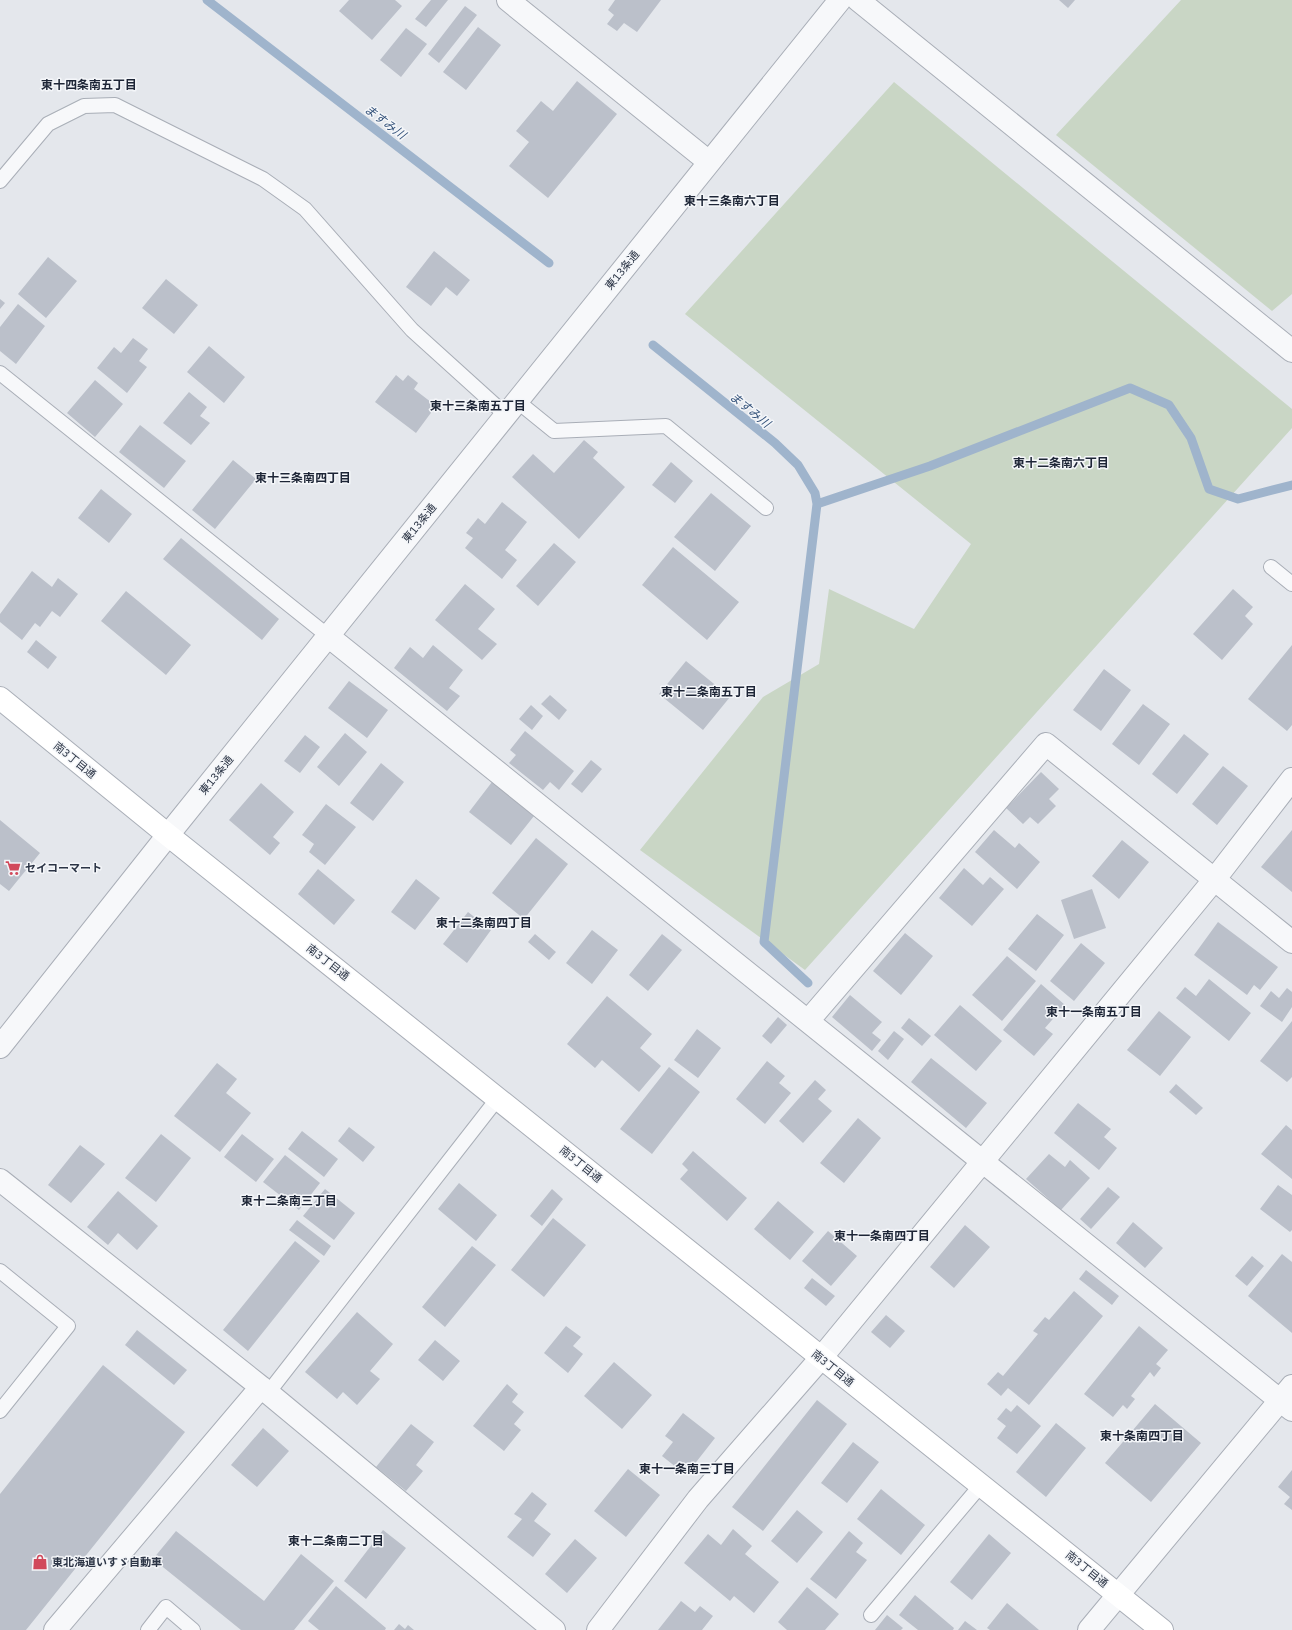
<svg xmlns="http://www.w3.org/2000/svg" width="1292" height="1630" font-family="'IBM Plex Sans','Noto Sans JP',sans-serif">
<rect width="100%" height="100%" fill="#e4e7ec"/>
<path fill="#c9d6c5" d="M1181,0H1292V294L1272,311L1056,135Z
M894,82L1292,409V428L805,970L640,850L763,697L819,664L829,589L914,629L971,544L685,314Z"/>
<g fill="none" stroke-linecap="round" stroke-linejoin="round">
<path stroke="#9fb4cc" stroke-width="9" d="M207,0L549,263
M653,345L775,443L798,465L815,493L817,504L764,942L808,983
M817,504L930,466L1130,388L1169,405L1191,438L1209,489L1238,499L1292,485"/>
</g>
<path fill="#bbc0ca" d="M349,0H395L402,6L372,40L339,11Z
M431,0H448L426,27L415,19Z
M615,0H661L637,32L624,23L617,31L607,24L614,15L608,10Z
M1059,0H1075L1068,8Z
M465,6L477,15L439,63L428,54Z
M478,27L501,45L466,90L443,72Z
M406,28L427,44L401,77L380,60Z
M577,81L617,114L548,198L509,166L529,142L516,131L541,101L553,111Z
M434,251L470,280L457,296L446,287L431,306L406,287Z
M48,257L77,281L46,318L18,294Z
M166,279L198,305L174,334L142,308Z
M0,299L5,303L0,309Z
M18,304L45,326L16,364L0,351V327Z
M133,338L148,349L139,361L147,367L127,393L97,368L114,347L121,353Z
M209,346L245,377L224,403L187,372Z
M396,375L403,381L408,375L418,383L414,389L436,406L416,433L375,402Z
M95,380L123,404L95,437L67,413Z
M189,392L207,407L200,416L210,423L191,445L163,423Z
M140,425L186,461L164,488L119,452Z
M584,440L598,452L593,458L625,487L579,539L512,477L533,454L554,473Z
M233,460L256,479L215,529L192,510Z
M671,462L693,481L675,503L652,485Z
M101,489L132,514L109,543L78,518Z
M711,493L751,526L715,571L674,537Z
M502,502L527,522L505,550L517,560L502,579L465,548L473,538L466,533L478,518L485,524Z
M181,538L279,619L262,640L163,559Z
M554,543L576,562L538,606L516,586Z
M673,547L739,602L707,640L642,585Z
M32,571L52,587L58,578L78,594L60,617L52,611L40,627L35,623L22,640L0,622V614Z
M465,584L495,609L478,629L497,644L482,660L435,620Z
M1233,589L1253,607L1245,616L1253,624L1222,660L1193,634Z
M126,591L191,645L166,675L101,621Z
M36,640L57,657L48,669L27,652Z
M433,645L463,670L449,688L460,696L447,711L394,668L410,647L423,658Z
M1292,645V725L1287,731L1248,699Z
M686,661L730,697L703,730L659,694Z
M1104,669L1131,690L1101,731L1073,710Z
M349,681L388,710L367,738L328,708Z
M550,695L567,710L559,720L541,704Z
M1143,704L1170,724L1139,765L1112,744Z
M531,705L543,716L532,730L519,719Z
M525,731L574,771L559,790L550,782L543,790L509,763L516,755L510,750Z
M345,733L367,752L339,786L317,767Z
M1184,734L1209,754L1177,794L1152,774Z
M305,735L320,747L300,773L284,761Z
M591,760L602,769L582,793L571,784Z
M381,763L404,782L373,821L350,803Z
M1223,766L1248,786L1217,825L1192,804Z
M1041,772L1059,789L1049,799L1056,806L1038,824L1030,817L1023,824L1006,808Z
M492,782L534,816L511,845L469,812Z
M261,783L294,812L273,837L280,843L270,855L229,820Z
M326,804L356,827L325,865L309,852L314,844L302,835Z
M0,820L40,853L9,891L0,884Z
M994,830L1015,848L1019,843L1040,862L1017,889L975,852Z
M1292,830V892L1261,867Z
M536,838L568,864L524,919L492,893Z
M1122,840L1149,862L1119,899L1092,876Z
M964,868L983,885L990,877L1004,889L972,926L939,898Z
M318,869L355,900L334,925L298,894Z
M416,879L440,898L415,930L391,912Z
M1092,889L1106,928L1074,939L1061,900Z
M468,912L491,930L467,963L443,944Z
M1037,914L1064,935L1036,971L1008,949Z
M1218,922L1278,967L1260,990L1254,985L1247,995L1194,955Z
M592,930L618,950L592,984L566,963Z
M905,933L933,956L901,995L873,971Z
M535,934L556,952L549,960L528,942Z
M662,934L682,950L648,991L629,975Z
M1081,943L1105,963L1074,1001L1050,981Z
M1007,956L1036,981L1002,1021L972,995Z
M1209,979L1251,1013L1229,1041L1176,998L1185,987L1196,996Z
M1041,984L1065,1005L1045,1028L1053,1034L1034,1056L1003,1030Z
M1287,988L1292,992V1007L1282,1022L1260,1006L1271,991L1279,998Z
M850,995L882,1022L872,1033L881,1040L872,1051L832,1017Z
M607,996L652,1034L640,1048L661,1066L639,1092L602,1060L595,1068L567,1044Z
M960,1005L1002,1041L976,1071L934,1035Z
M1159,1011L1191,1037L1160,1076L1127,1050Z
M778,1017L787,1025L771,1044L762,1036Z
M909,1018L931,1036L922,1046L901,1028Z
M1292,1021V1077L1287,1082L1260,1061Z
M697,1029L721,1048L698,1078L674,1060Z
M894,1031L904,1039L888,1060L878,1051Z
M931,1058L987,1103L966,1128L911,1082Z
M767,1061L785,1076L779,1083L791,1093L765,1124L736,1099Z
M217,1063L237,1079L226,1093L251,1113L220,1152L174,1116Z
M669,1067L700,1092L652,1154L620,1129Z
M815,1080L826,1090L818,1099L832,1111L803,1143L779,1121Z
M1176,1084L1203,1108L1196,1115L1169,1092Z
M1078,1103L1111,1129L1104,1137L1117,1148L1099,1170L1054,1133Z
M858,1118L881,1138L844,1183L820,1163Z
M1286,1125L1292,1130V1179L1261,1154Z
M349,1127L375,1147L363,1162L338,1141Z
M302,1131L338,1159L324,1177L288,1149Z
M161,1134L191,1158L156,1202L125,1178Z
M242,1134L274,1159L256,1182L224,1157Z
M80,1145L105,1164L71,1203L48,1185Z
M693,1151L747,1198L727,1221L680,1179L688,1170L682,1164Z
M1049,1154L1065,1167L1070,1160L1090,1178L1061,1210L1026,1179Z
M285,1155L320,1183L299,1210L263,1182Z
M459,1183L497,1215L476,1241L438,1209Z
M1278,1185L1292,1195V1230L1290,1232L1260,1209Z
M1108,1187L1120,1197L1091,1229L1080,1219Z
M325,1189L355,1213L334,1240L303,1216Z
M552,1189L563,1199L542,1226L530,1216Z
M118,1191L158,1226L137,1250L118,1233L108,1245L87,1227Z
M778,1201L814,1232L790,1260L754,1229Z
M553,1218L586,1245L544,1297L511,1270Z
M297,1220L331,1246L324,1256L289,1230Z
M1133,1222L1163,1248L1145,1268L1116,1243Z
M965,1225L990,1247L954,1288L930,1267Z
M828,1231L857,1256L831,1286L802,1261Z
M295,1241L320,1261L248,1351L223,1330Z
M472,1246L496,1265L445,1327L422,1307Z
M1282,1254L1292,1262V1333L1248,1296Z
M1252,1256L1264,1266L1247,1286L1235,1276Z
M1086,1270L1119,1296L1112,1305L1079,1279Z
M812,1278L835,1296L826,1306L804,1288Z
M1074,1291L1103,1316L1029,1405L1008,1388L1001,1396L987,1384L998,1372L1003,1376L1038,1334L1033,1331L1045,1317L1049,1320Z
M357,1312L393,1344L370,1371L380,1379L357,1405L343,1392L337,1399L305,1372Z
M886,1315L905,1331L890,1348L871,1332Z
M566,1326L581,1337L573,1346L583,1354L568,1373L544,1353Z
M1139,1326L1168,1350L1156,1364L1161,1368L1154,1377L1150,1372L1131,1396L1135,1399L1127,1409L1123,1405L1113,1417L1084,1394Z
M137,1330L187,1370L174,1385L125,1345Z
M435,1340L460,1361L443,1381L418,1360Z
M614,1362L652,1395L622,1429L584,1396Z
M103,1365L185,1432L26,1630H0V1494Z
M507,1384L518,1394L512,1402L524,1412L514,1424L521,1430L504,1451L473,1426Z
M817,1400L847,1424L763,1531L732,1507Z
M1155,1404L1201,1443L1151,1502L1105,1463Z
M1017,1405L1041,1426L1017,1454L997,1438L1006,1426L997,1419L1006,1408L1011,1412Z
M683,1413L715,1438L686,1475L662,1456L673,1442L665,1436Z
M1056,1423L1086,1448L1046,1497L1016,1472Z
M411,1424L434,1442L416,1465L423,1471L406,1491L376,1467Z
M263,1428L289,1451L257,1487L231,1465Z
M853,1442L879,1462L847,1503L821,1483Z
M628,1469L660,1495L626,1537L594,1511Z
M1292,1470V1510L1284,1504L1290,1497L1278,1487Z
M881,1489L925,1525L901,1555L857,1519Z
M532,1492L547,1504L534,1521L551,1534L533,1557L507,1537L522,1519L514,1514Z
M797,1510L823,1532L797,1563L771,1541Z
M733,1529L752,1546L745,1554L779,1582L754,1613L734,1596L730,1601L684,1563L708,1534L721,1545Z
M383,1530L406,1548L366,1599L344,1581Z
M176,1531L264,1601L301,1554L334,1581L294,1630H241L153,1559Z
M849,1531L863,1543L856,1552L867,1560L836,1599L810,1579Z
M989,1534L1011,1553L972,1600L950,1582Z
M575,1539L597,1558L567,1593L545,1574Z
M336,1586L386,1628L385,1630H319L308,1621Z
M807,1587L839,1614L825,1630H787L778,1622Z
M915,1595L954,1628L953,1630H918L899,1615Z
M681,1601L695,1612L700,1606L713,1616L702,1630H658Z
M1007,1603L1039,1630H990L987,1628Z
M887,1615L903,1628L901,1630H875Z
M965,1621L977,1630H958Z
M399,1624L405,1629L408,1625L414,1630H394Z"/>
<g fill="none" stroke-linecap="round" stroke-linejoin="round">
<defs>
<path id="lane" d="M0,181L48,124L84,106L115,105L263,179L305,209L412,330L506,415
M0,373L328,636
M517,401L554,431L666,426L766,508
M1271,567L1292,584
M0,1271L68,1326L0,1411
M268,1393L498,1098
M871,1615L981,1485
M148,1630L166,1607L193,1630"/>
<path id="street" d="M508,0L709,162
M858,0L1292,351
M328,636L1292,1410
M808,1021L1046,744L1292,942
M0,1047L168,835L840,0
M0,1180L261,1387L554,1630
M55,1630L261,1387
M598,1630L698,1499L821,1358L1214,880L1292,779
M1089,1630L1292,1386"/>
<path id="secondary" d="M0,698L168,835L1162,1630"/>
</defs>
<use href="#lane" stroke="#a9aeb7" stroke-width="16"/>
<use href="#street" stroke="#a9aeb7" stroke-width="24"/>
<use href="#secondary" stroke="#a9aeb7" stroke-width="24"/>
<use href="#lane" stroke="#f7f8fa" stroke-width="14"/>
<use href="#street" stroke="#f7f8fa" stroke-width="22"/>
<use href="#secondary" stroke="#fff" stroke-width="22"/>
</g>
<defs>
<symbol id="supermarket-bare" viewBox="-9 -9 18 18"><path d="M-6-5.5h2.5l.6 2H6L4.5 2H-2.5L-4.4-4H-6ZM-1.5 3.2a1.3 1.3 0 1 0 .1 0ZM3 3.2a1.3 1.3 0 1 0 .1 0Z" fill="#d1495b" stroke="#f4f6f9" stroke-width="2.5" paint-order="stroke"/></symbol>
<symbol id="shop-bare" viewBox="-9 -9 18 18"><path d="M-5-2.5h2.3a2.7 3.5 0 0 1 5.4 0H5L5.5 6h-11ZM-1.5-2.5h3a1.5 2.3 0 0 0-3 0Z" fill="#d1495b" stroke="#f4f6f9" stroke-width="2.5" paint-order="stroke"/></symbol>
</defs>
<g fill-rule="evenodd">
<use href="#supermarket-bare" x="2" y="857" width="22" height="22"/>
<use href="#shop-bare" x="29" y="1551" width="22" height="22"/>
</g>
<g text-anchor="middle" stroke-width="3" stroke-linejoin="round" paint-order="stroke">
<g font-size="11" fill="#2b3445" stroke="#f4f6f9">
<text transform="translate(622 270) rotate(-51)" y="4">東13条通</text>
<text transform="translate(419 523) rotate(-51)" y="4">東13条通</text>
<text transform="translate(75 760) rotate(39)" y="4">南3丁目通</text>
<text transform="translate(216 775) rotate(-51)" y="4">東13条通</text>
<text transform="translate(328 962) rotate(38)" y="4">南3丁目通</text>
<text transform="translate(581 1164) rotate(39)" y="4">南3丁目通</text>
<text transform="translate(833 1368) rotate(39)" y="4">南3丁目通</text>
<text transform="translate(1087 1569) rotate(39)" y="4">南3丁目通</text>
</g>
<g font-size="11" font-weight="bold" fill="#2b3445" stroke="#f4f6f9" text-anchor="start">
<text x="25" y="872">セイコーマート</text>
<text x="52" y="1566">東北海道いすゞ自動車</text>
</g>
<g font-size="12" font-weight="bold" fill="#1d2536" stroke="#f4f6f9">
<text x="89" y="89">東十四条南五丁目</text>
<text x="732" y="205">東十三条南六丁目</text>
<text x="478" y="410">東十三条南五丁目</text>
<text x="1061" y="467">東十二条南六丁目</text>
<text x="303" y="482">東十三条南四丁目</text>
<text x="709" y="696">東十二条南五丁目</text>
<text x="484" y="927">東十二条南四丁目</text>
<text x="1094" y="1016">東十一条南五丁目</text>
<text x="289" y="1205">東十二条南三丁目</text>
<text x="882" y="1240">東十一条南四丁目</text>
<text x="1142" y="1440">東十条南四丁目</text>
<text x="687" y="1473">東十一条南三丁目</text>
<text x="336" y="1545">東十二条南二丁目</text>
</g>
<g font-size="12" font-style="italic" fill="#34527a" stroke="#f4f6f9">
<text transform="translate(385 122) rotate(37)" y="4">ますみ川</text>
<text transform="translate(750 410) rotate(39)" y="4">ますみ川</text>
</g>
</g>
</svg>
